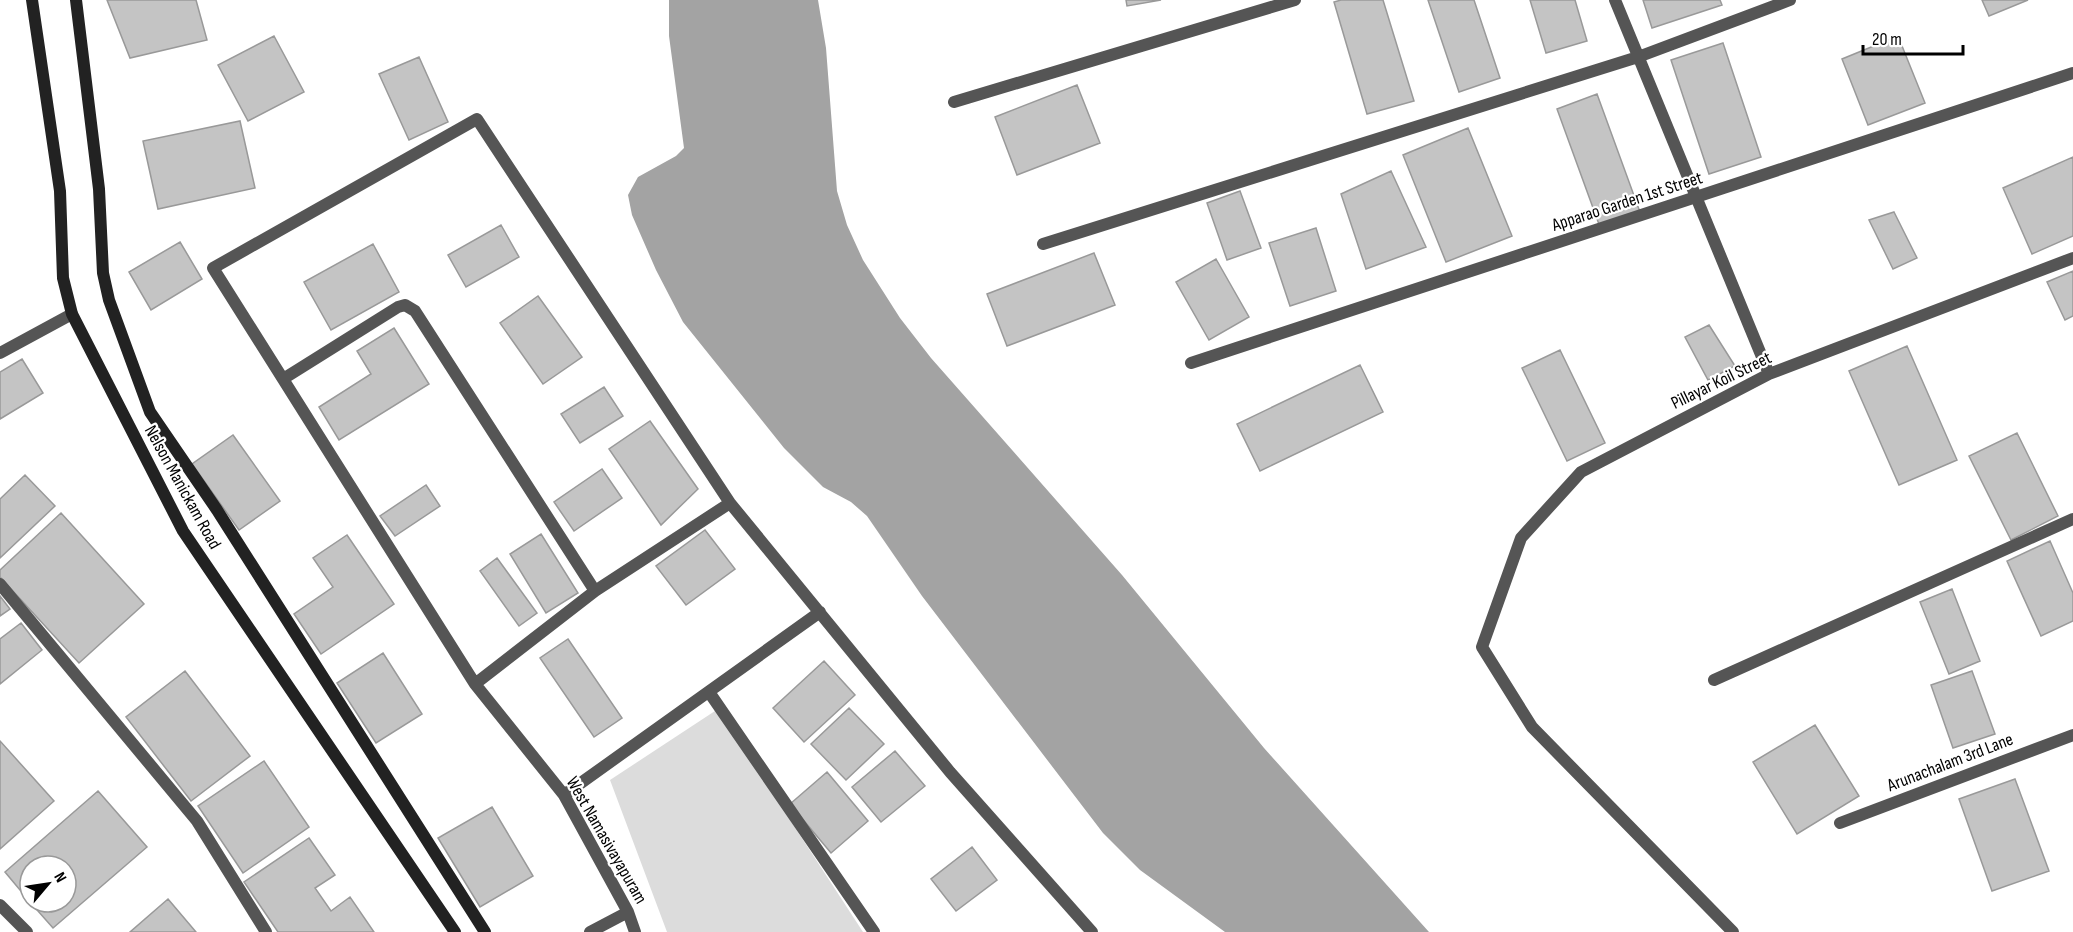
<svg xmlns="http://www.w3.org/2000/svg" width="2073" height="932" font-family="'Sofia Sans Condensed',sans-serif">
<rect width="100%" height="100%" fill="#fff"/>
<path fill="#dcdcdc" d="M718,709L863,932H667L610,780Z"/>
<path fill="#a3a3a3" d="M669,0H818L826,48L837,191L847,225L863,260L900,318L931,358L1122,575L1264,748L1429,932H1225L1140,870L1103,833L922,596L867,516L851,502L823,487L784,448L683,322L656,270L632,215L628,195L638,177L676,156L684,148L669,36Z"/>
<path fill="#c4c4c4" stroke="#999" stroke-width="1.5" d="M107,0H196L207,40L130,58Z
M1126,0H1161L1127,6Z
M1341,0H1383L1414,101L1367,114L1334,2Z
M1428,0H1474L1500,78L1459,92Z
M1530,0H1575L1587,41L1546,53Z
M1643,0H1720L1722,5L1652,28Z
M1982,0H2028L1989,16Z
M274,36L304,92L248,121L218,65Z
M1898,36L1925,103L1868,125L1842,59Z
M1723,43L1761,157L1709,174L1671,60Z
M419,57L448,122L409,140L379,74Z
M1077,85L1100,143L1017,175L995,117Z
M1597,94L1640,212L1600,227L1557,109Z
M240,121L255,188L158,209L143,141Z
M1468,128L1512,236L1446,262L1403,155Z
M2073,157V236L2032,254L2003,188Z
M1391,171L1426,247L1366,269L1341,194Z
M1240,191L1261,248L1227,260L1207,203Z
M1894,212L1917,258L1893,269L1869,220Z
M501,225L519,257L466,287L448,255Z
M1316,228L1336,291L1290,306L1269,243Z
M180,242L202,279L151,310L129,272Z
M373,244L399,292L331,330L304,282Z
M1094,253L1115,305L1007,346L987,294Z
M1216,259L1249,317L1209,340L1176,282Z
M2073,271V316L2065,320L2047,282Z
M538,296L582,357L543,384L500,323Z
M1709,325L1735,366L1708,380L1685,337Z
M394,328L429,384L339,440L319,407L371,374L357,351Z
M1907,346L1957,460L1899,485L1849,371Z
M1560,350L1605,443L1567,461L1522,368Z
M22,359L43,393L0,419V372Z
M1360,365L1383,412L1260,471L1237,424Z
M604,387L623,416L580,443L561,414Z
M650,421L698,489L661,525L609,449Z
M2017,433L2058,516L2011,540L1969,456Z
M233,435L280,501L239,530L192,464Z
M602,469L622,498L574,531L554,502Z
M25,475L55,506L0,558V499Z
M426,485L440,506L395,536L380,516Z
M61,513L144,604L79,663L0,577V570Z
M705,530L735,569L686,605L656,566Z
M541,534L578,593L546,613L510,554Z
M347,535L394,604L321,654L294,614L333,587L313,558Z
M2050,541L2073,593V621L2041,636L2007,561Z
M497,558L537,613L519,626L480,571Z
M1952,589L1980,661L1949,674L1920,602Z
M0,596L10,609L0,616Z
M21,623L42,650L0,684V639Z
M568,639L622,718L594,737L540,658Z
M383,653L422,714L376,743L337,683Z
M824,661L855,695L804,742L773,708Z
M185,671L250,756L191,801L126,717Z
M1972,671L1995,734L1953,748L1931,685Z
M849,708L884,744L846,780L811,744Z
M1815,725L1859,796L1797,834L1753,762Z
M0,741L54,801L0,849Z
M895,751L925,786L881,822L852,787Z
M264,761L309,827L243,873L198,806Z
M827,772L868,821L831,853L790,804Z
M2015,779L2049,871L1992,891L1959,799Z
M98,791L147,847L53,928L30,902H66V866H30V902L5,872Z
M492,807L533,876L480,907L438,838Z
M309,838L335,875L315,888L331,911L350,897L374,932H278L244,882Z
M972,847L997,880L956,911L931,879Z
M168,899L196,932H130Z"/>
<g fill="none" stroke-linecap="round" stroke-linejoin="round">
<path stroke="#555" stroke-width="12" d="M1615,0L1769,374
M954,102L1295,0
M1043,244L1638,57L1790,0
M0,353L72,314
M1191,363L2073,73
M283,379L398,307L405,305L415,311L595,591
M0,584L197,821L266,932
M1714,680L2073,519
M475,684L595,591L730,503
M709,692L874,932
M564,795L820,612
M1840,823L2073,735
M0,905L27,932
M590,932L628,912
M635,932L628,912L564,795L475,684L213,268L477,119L730,503L950,772L1092,932
M1733,932L1532,727L1482,647L1521,538L1581,472L1769,374L2073,258"/>
<path stroke="#222" stroke-width="12" d="M32,0L60,191L63,278L72,314L183,531L455,932
M76,0L99,189L103,273L109,300L150,412L217,510L485,932"/>
</g>
<g text-anchor="middle" stroke-width="4.5" stroke-linejoin="round" paint-order="stroke">
<g font-size="18" fill="#000" stroke="#fff">
<text transform="translate(1627 201) rotate(-18)" y="6">Apparao Garden 1st Street</text>
<text transform="translate(1721 380) rotate(-26)" y="6">Pillayar Koil Street</text>
<text transform="translate(183 487) rotate(61)" y="6">Nelson Manickam Road</text>
<text transform="translate(1950 762) rotate(-21)" y="6">Arunachalam 3rd Lane</text>
<text transform="translate(607 840) rotate(60)" y="6">West Namasivayapuram</text>
</g>
</g>
<g transform="translate(48 884) rotate(61)"><circle r="28" fill="#ffffff" stroke="#999999" stroke-width="1.5"/>
<path d="M0-4.5L10 22L0 15L-10 22Z" fill="#000000"/>
<text y="-9" font-size="16" font-weight="bold" text-anchor="middle" fill="#000000">N</text>
</g>
<path d="M1863 45v9h100v-9" fill="none" stroke="#000000" stroke-width="3"/>
<text x="1872" y="45" font-size="18" fill="#000000" stroke="#ffffff" stroke-width="4.5" paint-order="stroke">20 m</text>
</svg>
